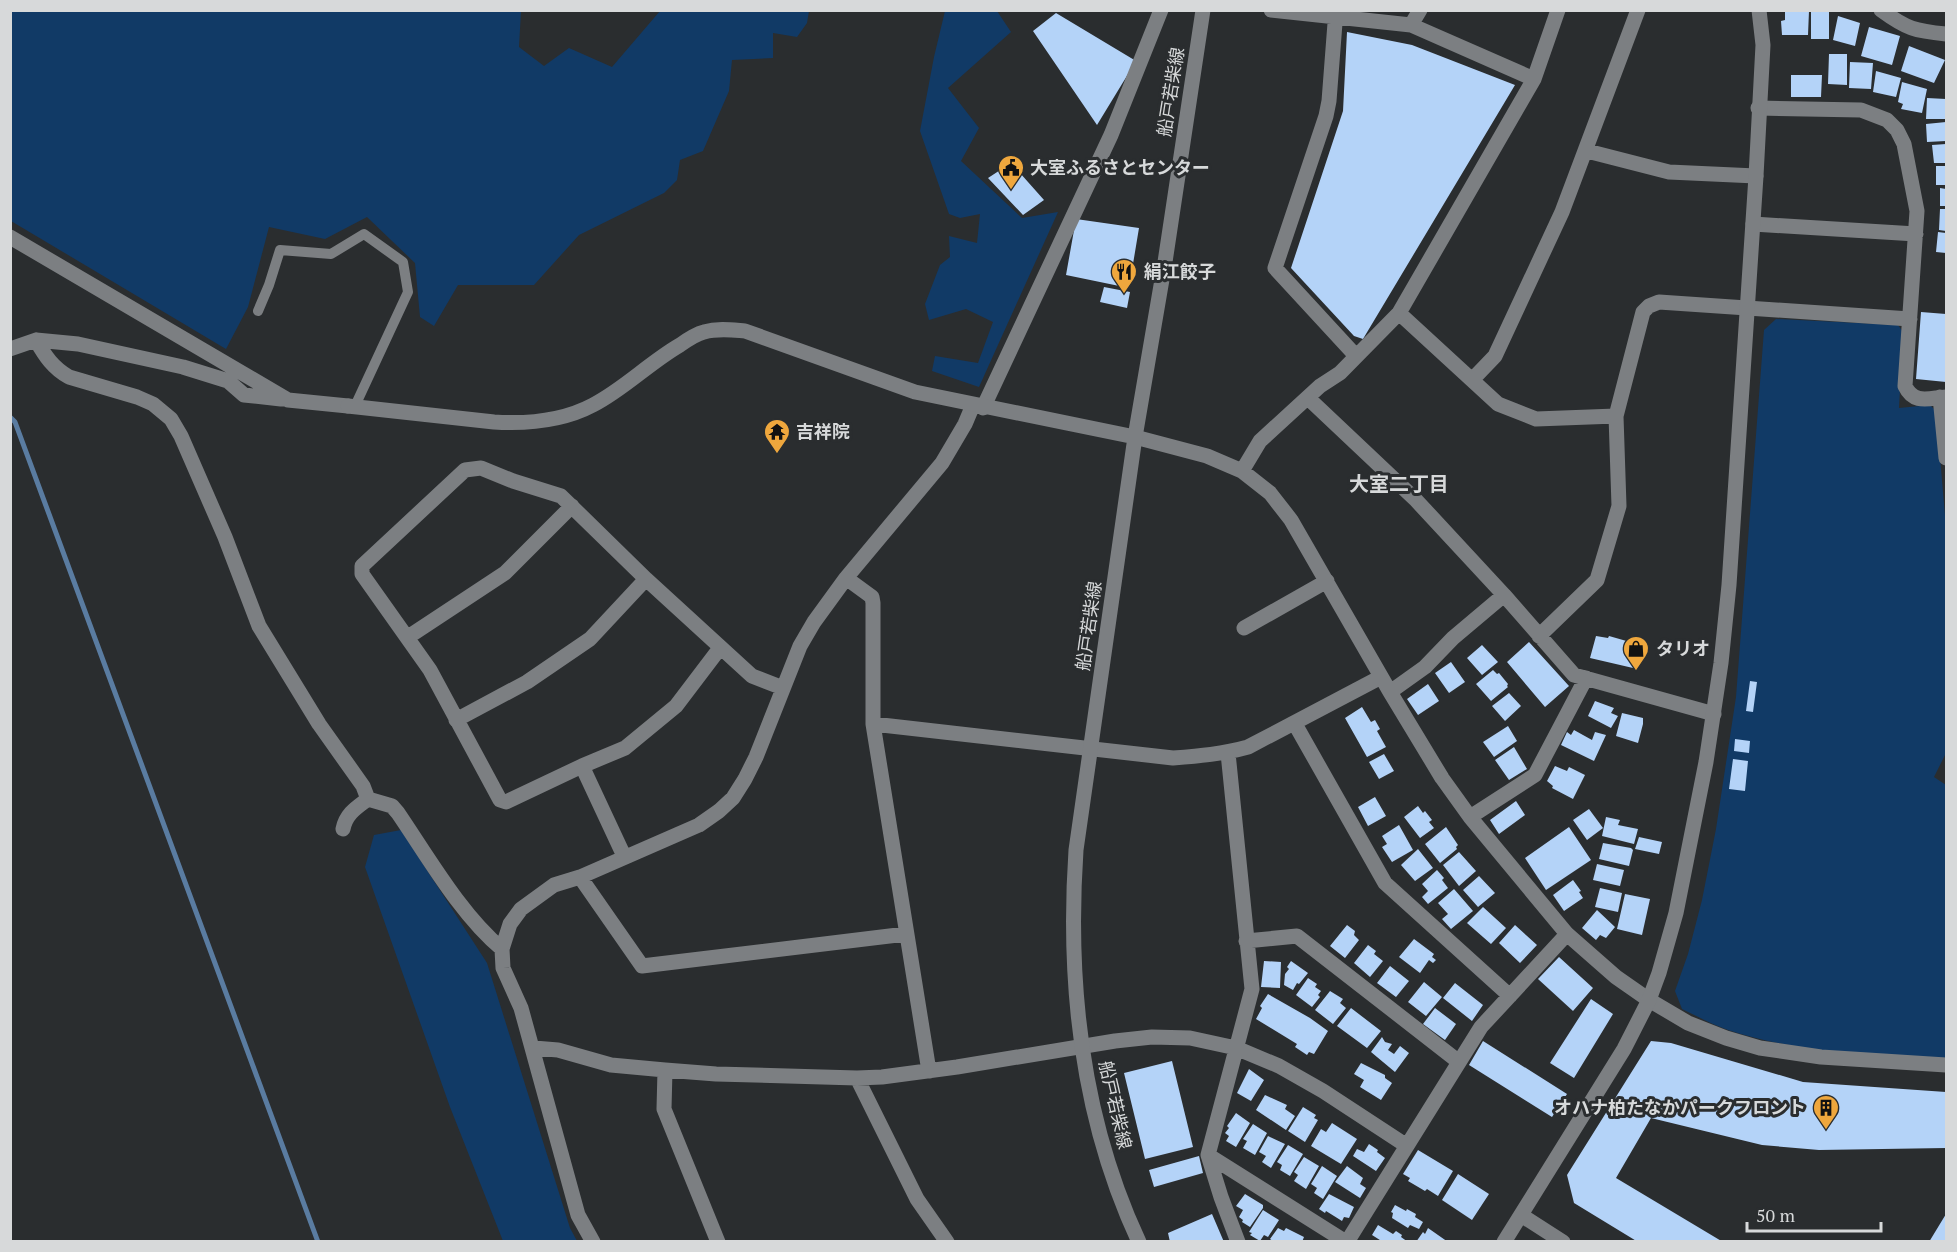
<svg xmlns="http://www.w3.org/2000/svg" width="1957" height="1252" font-family="'PT Serif','Noto Sans JP',serif">
<rect width="100%" height="100%" fill="#2a2d2f"/>
<path fill="#113a66" d="M11,10L521,11L519,47L544,66L569,48L612,67L660,11H809L807,23L797,37L773,33V58L732,60L729,91L703,151L680,160L677,180L664,193L579,235L534,285H458L434,326L420,317L415,263L367,217L325,239L269,227L248,307L226,349L11,221Z
M945,11H997L1011,32L948,88L979,128L961,161L1022,218L1058,212L979,387L932,371L935,356L978,363L993,322L966,309L929,320L925,304L940,265L950,257L949,236L977,243L980,214L960,218L949,214L920,131L934,57Z
M1776,319L1898,325L1903,332L1899,408L1930,405L1936,411L1946,527V753L1934,777L1946,785V1059C1874,1055 1798,1053 1728,1030C1713,1025 1697,1016 1682,1009L1675,991L1688,954L1702,900L1716,829L1736,697L1764,330Z
M401,830L487,963L570,1228L577,1241H503L450,1107L365,867L374,835Z"/>
<g fill="none" stroke-linecap="round" stroke-linejoin="round">
<path stroke="#5a7ca1" stroke-width="5" d="M10,417L15,422L318,1242"/>
</g>
<path fill="#b4d3f8" d="M1811,10H1829V39H1811Z
M1785,11H1809L1808,35H1782L1781,21L1785,20Z
M1056,13L1136,61L1097,125L1033,31Z
M1838,16L1860,23L1855,46L1833,40Z
M1869,27L1900,36L1892,65L1861,56Z
M1347,32L1412,45L1515,85L1363,339L1354,336L1291,268L1343,111Z
M1909,46L1945,60L1934,83L1901,71Z
M1829,54H1847V85L1828,84Z
M1850,62L1873,63L1871,89L1849,88Z
M1876,71L1901,78L1896,97L1873,92Z
M1791,75H1822L1821,97H1791Z
M1902,82L1927,89L1922,113L1901,109L1903,104L1898,102Z
M1927,98L1946,99V119H1926Z
M1946,122V141L1927,142L1926,124Z
M1946,144V163H1934L1932,145Z
M1011,163L1044,200L1023,215L988,178Z
M1936,166H1946V185H1936Z
M1940,188L1946,189V206H1940Z
M1940,209H1946V231L1939,230Z
M1076,219L1139,228L1129,288L1066,275Z
M1938,232L1946,233V253L1936,252Z
M1104,287L1130,292L1127,308L1100,302Z
M1921,312L1946,314V382L1916,379Z
M1596,636L1608,638L1609,636L1637,644L1633,668L1590,658Z
M1529,642L1569,686L1545,707L1507,662Z
M1482,645L1498,662L1482,675L1467,658Z
M1451,662L1465,682L1449,693L1435,673Z
M1493,670L1497,674L1499,673L1508,684L1507,686L1508,687L1491,701L1476,684Z
M1750,681L1757,682L1753,712L1746,711Z
M1428,684L1439,701L1418,715L1407,699Z
M1509,693L1521,706L1505,721L1492,706Z
M1595,701L1614,708L1611,713L1618,716L1611,728L1588,716Z
M1362,707L1371,722L1375,720L1380,729L1377,731L1386,747L1367,757L1345,718Z
M1622,713L1643,718V724L1638,743L1616,736Z
M1508,726L1517,741L1494,757L1483,742Z
M1574,730L1592,740L1595,732L1606,735L1594,761L1561,745L1567,732L1571,735Z
M1735,739L1750,741L1749,753L1734,751Z
M1514,747L1527,769L1509,780L1495,760Z
M1384,754L1394,771L1379,779L1369,762Z
M1733,759L1748,761L1745,791L1729,789Z
M1555,766L1567,771L1569,767L1585,775L1573,799L1552,788L1553,786L1547,781Z
M1375,797L1386,816L1368,826L1358,807Z
M1516,801L1525,815L1499,834L1490,820Z
M1418,806L1423,813L1425,811L1432,820L1429,822L1434,828L1420,838L1404,817Z
M1589,809L1603,828L1587,840L1573,820Z
M1606,817L1620,820L1618,825L1638,829L1634,844L1602,836Z
M1399,825L1413,850L1392,862L1382,847L1387,844L1382,836Z
M1446,827L1458,845L1456,847L1457,849L1440,863L1425,844Z
M1569,827L1591,860L1546,890L1525,858Z
M1639,837L1662,842L1659,854L1635,849Z
M1603,843L1631,848L1633,850L1629,866L1599,859Z
M1418,849L1433,868L1415,881L1401,865Z
M1459,852L1476,871L1459,886L1443,865Z
M1597,864L1624,870L1620,886L1593,880Z
M1437,870L1444,878L1442,880L1448,888L1428,904L1422,897L1428,891L1422,884Z
M1479,876L1495,893L1478,907L1463,890Z
M1573,880L1581,891L1579,892L1583,898L1564,911L1553,895Z
M1600,888L1622,893L1618,912L1595,907Z
M1454,889L1473,911L1451,929L1442,919L1448,914L1438,903Z
M1625,894L1650,899L1642,935L1617,929Z
M1483,907L1506,928L1491,944L1467,923Z
M1597,910L1615,927L1606,938L1600,935L1596,940L1582,928Z
M1347,925L1355,931L1354,935L1359,940L1345,958L1330,946Z
M1515,925L1537,945L1520,963L1499,943Z
M1414,939L1434,954L1432,957L1436,960L1433,963L1429,960L1420,973L1399,957Z
M1368,945L1376,951L1374,954L1383,961L1370,977L1354,963Z
M1559,957L1593,988L1573,1011L1538,979Z
M1264,961L1281,962L1280,988L1261,987Z
M1291,961L1308,973L1299,984L1297,983L1293,990L1284,985L1285,974L1289,969L1287,967Z
M1390,966L1409,981L1396,997L1377,983Z
M1308,978L1317,984L1315,987L1321,991L1318,995L1320,997L1312,1007L1296,995Z
M1424,982L1442,997L1426,1016L1408,1002Z
M1455,983L1483,1005L1472,1021L1443,998Z
M1330,991L1343,999L1340,1003L1346,1008L1333,1024L1315,1010Z
M1268,994L1310,1018L1328,1031L1314,1054L1309,1052L1307,1055L1295,1047L1297,1044L1256,1019L1262,1008L1260,1006Z
M1591,999L1613,1014L1574,1078L1550,1063Z
M1351,1008L1381,1031L1367,1048L1337,1026Z
M1435,1008L1456,1024L1445,1040L1423,1024Z
M1382,1037L1385,1042L1392,1044L1388,1050L1394,1054L1400,1046L1409,1053L1395,1072L1371,1052Z
M1483,1041L1567,1094L1552,1117L1469,1065Z
M1651,1041L1671,1043L1803,1082L1946,1092V1148L1819,1150L1762,1145L1651,1118L1616,1178L1723,1242H1638L1574,1203L1567,1175Z
M1172,1061L1193,1147L1145,1159L1124,1073Z
M1361,1063L1385,1075V1078L1392,1083L1381,1100L1360,1087L1364,1080L1354,1074Z
M1249,1069L1264,1080L1251,1101L1237,1093Z
M1265,1095L1287,1105L1285,1109L1295,1116L1286,1130L1256,1110Z
M1303,1107L1316,1115L1314,1118L1318,1120L1305,1142L1288,1131Z
M1236,1113L1250,1123L1236,1147L1226,1141L1229,1136L1225,1133L1229,1128L1227,1126Z
M1332,1123L1357,1139L1341,1164L1311,1146L1321,1129L1326,1132Z
M1253,1124L1267,1133L1255,1155L1243,1148L1247,1141L1243,1139Z
M1268,1136L1285,1144L1271,1168L1262,1162L1266,1156L1259,1152Z
M1369,1144L1378,1150L1377,1152L1385,1158L1376,1171L1353,1156L1357,1149L1364,1152Z
M1288,1145L1303,1154L1290,1176L1280,1170L1282,1165L1277,1162Z
M1418,1150L1453,1171L1438,1196L1427,1189L1425,1191L1408,1181L1410,1178L1403,1174Z
M1199,1156L1203,1173L1154,1187L1149,1170Z
M1304,1157L1319,1166L1306,1189L1294,1181L1298,1175L1294,1172Z
M1322,1166L1337,1176L1323,1199L1314,1193L1317,1188L1311,1184Z
M1347,1166L1363,1178L1360,1184L1366,1188L1360,1198L1335,1182Z
M1458,1174L1489,1194L1472,1220L1442,1200Z
M1245,1194L1263,1205V1208L1250,1227L1242,1222L1243,1220L1239,1217L1243,1210L1236,1206Z
M1329,1194L1354,1207L1349,1218L1344,1217L1342,1221L1326,1211L1325,1213L1319,1209Z
M1395,1205L1406,1211L1407,1209L1416,1214L1415,1217L1423,1222L1419,1229L1410,1225L1408,1228L1392,1218L1393,1213L1391,1212Z
M1263,1210L1279,1220L1268,1237L1264,1235L1260,1241L1250,1235L1252,1233L1249,1232Z
M1212,1214L1224,1242H1170L1168,1233Z
M1946,1214V1242H1929Z
M1378,1225L1393,1234L1396,1231L1402,1235L1401,1237L1408,1242H1383L1372,1235Z
M1278,1228L1284,1231L1286,1228L1304,1237L1302,1242H1274L1270,1239Z
M1428,1228L1448,1242H1416L1423,1232L1425,1234Z"/>
<g fill="none" stroke-linecap="round" stroke-linejoin="round">
<path stroke="#7c7f82" stroke-width="10" d="M258,311L269,285L280,250L331,254L364,234L403,262L408,292L355,406"/>
<path stroke="#7c7f82" stroke-width="15" d="M1271,10L1411,25L1534,79
M1336,10L1329,101L1326,116L1275,268L1356,356
M1881,10C1907,29 1915,31 1946,34
M1411,25L1420,10
M1758,108L1861,110L1887,120L1897,130L1904,144L1917,211L1905,386C1914,405 1929,398 1946,397
M1587,151L1669,172L1756,176
M1753,224L1916,234
M10,237L288,400L348,406
M1399,313L1498,404L1536,419L1616,416
M36,340C45,356 53,368 69,377L137,397L153,404L171,419L181,436L225,537L259,626L319,724L363,786L368,799
M10,349L36,340L78,344L183,367L228,381L244,395L281,399
M1472,380L1495,356L1562,212L1638,10
M1940,397L1946,458
M1308,398L1415,499L1504,595L1574,675L1714,714
M983,408L1111,135L1161,10
M1135,437L1207,456L1242,471L1270,493L1291,520L1390,692L1442,778L1470,817L1567,934L1616,977L1649,1000L1688,1023L1726,1038L1760,1048L1821,1057L1946,1065
M1242,471L1260,441L1320,386L1340,373L1399,313L1534,79L1558,10
M846,578L872,597L873,603V724L929,1071
M1244,628L1327,581
M1539,636L1597,580L1619,506L1616,416L1643,312L1649,306L1659,302L1910,319
M408,637L505,573L572,506
M1390,692L1425,667L1453,638L1504,595
M456,720L527,682L590,639L646,579
M873,724L1173,758C1199,756 1223,754 1248,747L1381,677
M1295,724L1385,883L1510,996
M1228,753L1252,989L1208,1155L1221,1197L1238,1242
M582,766L625,748L676,706L720,648
M1470,817L1535,775L1586,678
M343,829C346,814 356,808 368,799L392,806L398,813C428,857 461,915 502,949
M624,856L582,766L506,802L500,800L430,670L362,574V566L465,470L481,468L513,481L561,496L646,579L752,676L783,688
M580,877L642,966L906,934
M1246,941L1297,936L1459,1062
M534,1048L558,1050L611,1065L665,1070L716,1074L857,1078L882,1077L957,1067L1115,1041L1152,1037L1190,1038L1236,1048L1279,1066L1323,1091L1407,1146
M665,1070L664,1109L718,1242
M857,1078L917,1199L947,1242
M1208,1155L1346,1242
M593,1242L578,1215L521,1008L503,968L502,949L510,924L521,909L554,885L580,877L699,825L719,811L733,798L745,779L756,757L800,646L814,622L846,578L942,463L965,424L973,405
M1347,1242L1481,1027L1567,934"/>
<path stroke="#7c7f82" stroke-width="15" d="M348,406L494,422C527,424 563,421 593,405C624,389 649,363 680,345C687,340 696,334 704,332C718,328 732,330 745,331L915,392L1135,437
M1521,1215L1563,1242
M1139,1242C1082,1120 1067,983 1076,850L1135,437L1165,262L1203,10
M1504,1242L1624,1049L1649,1000L1659,973L1676,913L1706,762L1721,663L1729,585L1756,176L1763,45L1759,10"/>
</g>
<defs>
<symbol id="civic-pin" viewBox="-11 -11 22 30"><path d="M0 17L-7.5 6A9.5 9.5 0 1 1 7.5 6Z" fill="#efa73d" stroke="#2a2d2f"/><path d="M-.6-6.5H3V-4.5H.6V-3L4-1V1h2V6H-6V1h2V-1L-.6-3ZM-1.2 2.5V6h2.4V2.5Z" fill="#111"/></symbol>
<symbol id="restaurant-pin" viewBox="-11 -11 22 30"><path d="M0 17L-7.5 6A9.5 9.5 0 1 1 7.5 6Z" fill="#efa73d" stroke="#2a2d2f"/><path d="M-5-6h1v4h1v-4h1v4h1v-4h1v5L-1.5 .5V6h-2V.5L-5-1ZM5-6V6H3V1.5H1.5Q1.5-4 5-6Z" fill="#111"/></symbol>
<symbol id="temple-pin" viewBox="-11 -11 22 30"><path d="M0 17L-7.5 6A9.5 9.5 0 1 1 7.5 6Z" fill="#efa73d" stroke="#2a2d2f"/><path d="M0-6L5-2H3V0L6.5 2.5H4V6H1.5V3h-3V6H-4V2.5H-6.5L-3 0V-2H-5Z" fill="#111"/></symbol>
<symbol id="shop-pin" viewBox="-11 -11 22 30"><path d="M0 17L-7.5 6A9.5 9.5 0 1 1 7.5 6Z" fill="#efa73d" stroke="#2a2d2f"/><path d="M-5-2.5h2.3a2.7 3.5 0 0 1 5.4 0H5L5.5 6h-11ZM-1.5-2.5h3a1.5 2.3 0 0 0-3 0Z" fill="#111"/></symbol>
<symbol id="building-pin" viewBox="-11 -11 22 30"><path d="M0 17L-7.5 6A9.5 9.5 0 1 1 7.5 6Z" fill="#efa73d" stroke="#2a2d2f"/><path d="M-4-6H4V6H1V3H-1V6H-4ZM-2.5-4.3h1.7v1.8h-1.7ZM.8-4.3h1.7v1.8H.8ZM-2.5-1h1.7V.8h-1.7ZM.8-1h1.7V.8H.8Z" fill="#111"/></symbol>
</defs>
<g fill-rule="evenodd">
<use href="#civic-pin" x="996" y="153" width="30" height="40"/>
<use href="#restaurant-pin" x="1109" y="257" width="30" height="40"/>
<use href="#temple-pin" x="762" y="417" width="30" height="40"/>
<use href="#shop-pin" x="1621" y="634" width="30" height="40"/>
<use href="#building-pin" x="1811" y="1093" width="30" height="40"/>
</g>
<g text-anchor="middle" stroke-width="6" stroke-linejoin="round" paint-order="stroke">
<g font-size="18" fill="#d7d9da" stroke="#2a2d2f">
<text transform="translate(1171 92) rotate(-81)" y="6">船戸若柴線</text>
<text transform="translate(1089 626) rotate(-82)" y="6">船戸若柴線</text>
<text transform="translate(1115 1105) rotate(77)" y="6">船戸若柴線</text>
</g>
<g font-size="18" font-weight="bold" fill="#d7d9da" stroke="#2a2d2f" text-anchor="start">
<text x="1030" y="174">大室ふるさとセンター</text>
<text x="1144" y="278">絹江餃子</text>
<text x="796" y="438">吉祥院</text>
<text x="1656" y="655">タリオ</text>
<text x="1806" y="1114" text-anchor="end">オハナ柏たなかパークフロント</text>
</g>
<g font-size="20" font-weight="bold" fill="#d7d9da" stroke="#2a2d2f">
<text x="1399" y="491">大室二丁目</text>
</g>
</g>
<rect width="1957" height="1252" fill="none" stroke="#d7d9da" stroke-width="24"/>
<path d="M1747 1222v9h134v-9" fill="none" stroke="#d7d9da" stroke-width="3"/>
<text x="1756" y="1222" font-size="18" fill="#d7d9da" stroke="#2a2d2f" stroke-width="4.5" paint-order="stroke">50 m</text>
</svg>
